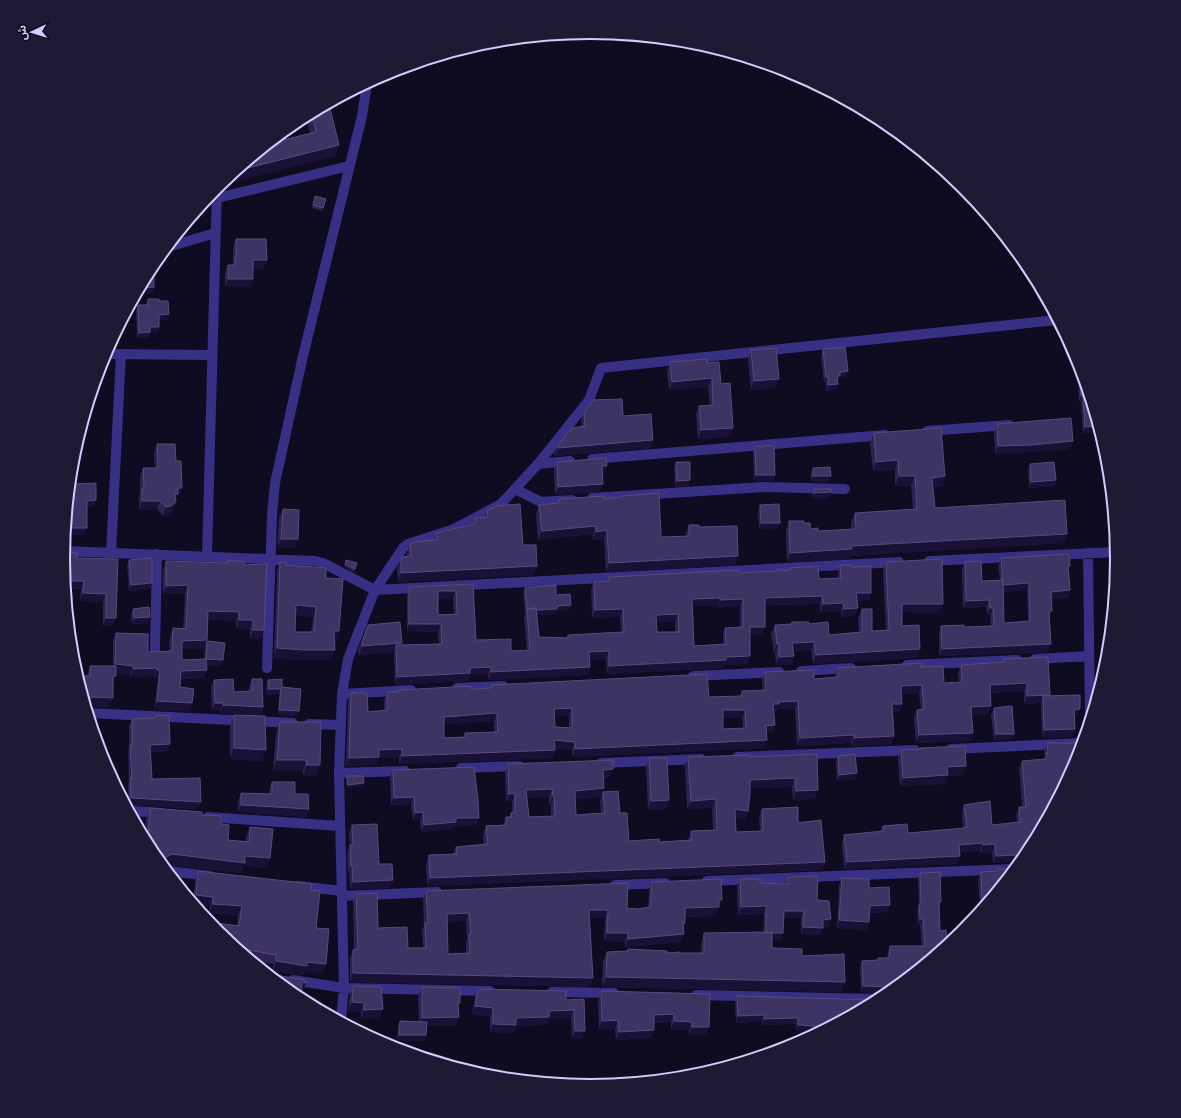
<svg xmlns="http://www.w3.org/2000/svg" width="1181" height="1118" font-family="Lato,'Noto Sans Arabic',sans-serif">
<rect width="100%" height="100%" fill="#0f0b21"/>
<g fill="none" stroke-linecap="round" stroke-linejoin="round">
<path stroke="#373085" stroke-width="10" d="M217,198L349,166
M168,247L215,233
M106,354L212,355
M927,431L1009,425
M592,459L885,435
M538,464L570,461
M515,489L541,502L572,500
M592,498L765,487L845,489
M64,551L315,561L323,563L375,590L899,562
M111,553L121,354
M1088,553L1090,719
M207,556L217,187
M929,561L1117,552
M155,649L157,554
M1035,659L1089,656
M907,665L1017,660
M267,668L272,515L275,483L303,356L362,116L367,84
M801,671L851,668
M693,676L779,672
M457,688L503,686
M342,694L411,690
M89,713L293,723
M309,724L340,725
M951,749L1083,743
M737,757L915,750
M601,763L701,759
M461,768L519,766
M339,773L405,771
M131,811L161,813
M208,817L340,826
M168,871L210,876
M707,881L1015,869
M615,885L665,883
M298,886L342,891
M342,896L437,892
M293,980L344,988L490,991
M552,992L614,993
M696,995L880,999
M341,1020L344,988L339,773L342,694L348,659L375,590L403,548L408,544L454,529L501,504L538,464L589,400L601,368L1057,320"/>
</g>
<path fill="#2d2251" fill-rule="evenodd" d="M329,104L339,145L335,156L236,181L234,173L271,143L310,133L306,118V116Z
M315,196L326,199L322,211L312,208Z
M236,239L267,260L263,269H253V279L250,287H225V274L228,265H232L233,262V248Z
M151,269L154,287L152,293H143V284Z
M148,299L159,301L169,314L167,320H159V327L157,333H150L148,338H137L136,311L138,305H146Z
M823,349L846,377H840L838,381L836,390L826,391V382L824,383L821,355Z
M751,350L775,388L751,390L748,359Z
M670,362L707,363L721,384L733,428L730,437L698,439L696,414L699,406L710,405L708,387L669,390L667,371Z
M1080,377H1083L1100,431L1083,433L1081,402H1079L1078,383Z
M584,412L623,416L653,440L650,448L555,456L554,454L557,446L582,427L581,420Z
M997,424L1070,449L1028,452L995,454L994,432Z
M874,433L945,476L942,486L933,487L935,508L1067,534L1063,543L850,556L849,559L787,562L786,531L789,521L804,523L811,529L818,531L851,529V522L855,513L913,509L911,486H895V470L873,471L870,443Z
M157,444L176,461L179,496H177L172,511L168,515L163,516L157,509L139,510V497L140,493V477L143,468H155L154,453Z
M755,447L773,481H754L753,452Z
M557,462L607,466L604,473H602L600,492L555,495L554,469Z
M676,462L690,480L688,486L675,487L674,468Z
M1030,464L1056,480L1054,486L1029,488L1028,470Z
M813,468L829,482H811V474Z
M814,489L829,498L812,499V495Z
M622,496L661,537L686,536V533L689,525L699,527L735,565L606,572L604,539L593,540V534L538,540L536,514L539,505L557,503L559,499H604L621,497Z
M760,505L778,528L759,529L758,511Z
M283,509L295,548L277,547L279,518Z
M487,511L523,545L537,566L533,575L398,582L397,568L401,559L407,556V554L410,545L434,541L436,533L473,524L475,518L485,517Z
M64,553L77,558L118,559L113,625L103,626V602L80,601L81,589H66L64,559Z
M1001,558L1069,570L1070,590L1068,598L1051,599L1052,611L1049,617L1048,652L939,656V633L941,626L964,627L991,626L990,615H987L986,607L963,608L962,569L965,562L982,581L1000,580L998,565ZM1027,590L1028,621L1004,623L1003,592Z
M129,560L150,589L129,591L127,566Z
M346,560L357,563L354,572L344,566Z
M166,561L226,563L227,561L244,565L264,630L261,638L250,639V629L236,628V621L208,619L207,640L204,649H182V660L204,659L205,647L207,641L223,660L221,666L206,665L204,678L180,679V687L189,711L154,710L158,678H154V676L130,677V675L116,673V676L113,685L109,707H87L78,676H87L90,666H113V641L116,633L148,652L169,651L170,636L173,628H183L185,594H163V570Z
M280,562L286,565L326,578L339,631L336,641H334L331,659L300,660L274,658L277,571ZM296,615L313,617L311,632H295Z
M886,562L940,613L902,612V626L917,658L813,664L811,650L793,651L794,656L791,665H776L775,653H774L771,634L775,625L791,624L792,622L809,624L829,635L859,632L858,618L862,609L872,631L886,630L883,570Z
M840,565L852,567L871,593L869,600L857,601L858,608L855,615L841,617V611L820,612V604L765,605L762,635H750L747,664L724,665L723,668L607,674L606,659L589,660L590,667L587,675L488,680V675H470L467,681L395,685L394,652L359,655L358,650L368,625L402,643L401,645L439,644L438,632L407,631V595L409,587L473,584L476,640L511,651L527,650L524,617L525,614L523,594L525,588L556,595L571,605L569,610L556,611L555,614L537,615L539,637L566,638L568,635L621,632L620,617L592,618L591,589L594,582L607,581L609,577L777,571V570H789L790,568L819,579L838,578V573ZM438,599H453L454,614L438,615ZM693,606H717V608L740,606V627L725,628L723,635V645L694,646ZM656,622H675V632H657Z
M133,609L150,617L148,623L132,624L131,614Z
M1004,659L1077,717H1074L1075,729L1072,737L1042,738L1041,703L1024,704V691L990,693L991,706L988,714L971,715L973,733L970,741L916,743L914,718L917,710H921L919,693L901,694L902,704L899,712H893L894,736L891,744L851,746V743L797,746L795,709H777L776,712H773L775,725L772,733H767L764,748L572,757V750L555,748V750L552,758L399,764V757L378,758L376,765L346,766L348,701L351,693L368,712L384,710V700L387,692H397L398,690L490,688L491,685L709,697L740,696L742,691L763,690L762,680L765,672L814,679L835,677V675L838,668L921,667L944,683L959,682L958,673L961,665L1003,662ZM555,716H569V728L555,727ZM723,718H742L743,728L723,729ZM494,721V732L465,733L464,737L444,738V724Z
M252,679L263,707L261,715L220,713V710L212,711L211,687L214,680L234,692L249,691V687Z
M268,680L282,687L298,716L278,715L279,694L267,695L266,685Z
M994,708L1014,734L1012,739L994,740L991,714Z
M156,715L168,751L150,752L152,779L198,809L128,805V786L129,781L128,752L129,747V726L132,719L155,718Z
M234,715L262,761L230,759V726Z
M280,722H321L316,776H303V771H273L276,733Z
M1047,743L1081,748L1078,760H1072L1029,852L1018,864L1015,863H993L992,852L981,853L980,851L960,852L957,864L844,869L842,842L844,835L881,831L883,826L908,833L963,828L962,812L964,805L992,825L1017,822L1016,815L1019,807H1022L1019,768L1022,761L1044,759L1045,757L1044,751Z
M920,748L966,766L963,775L947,776L945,784L900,786L898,759L901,750L920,749Z
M817,754L815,799L793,800L792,787L750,788L748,811L745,819L736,818V832L760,831L759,817L762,809L798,823L825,862L822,870L427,886L426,864L429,855L453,854L456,847L484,844L483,835L486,826L503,825L506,817H510L511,813L512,812V802H506L505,773L508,764L610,777L603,778L604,788L603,792L620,813L629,841L660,842L688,840L691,831L713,830L712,808L687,809L685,766L688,757H750ZM549,797V805H551V816L529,817L527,798ZM601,797L600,801L601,813L576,815L575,799Z
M838,756L857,773L855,779L837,781L836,761Z
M649,758L669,800L666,809L648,810L646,767Z
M393,770L479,818L476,825L455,826L453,829L421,832L420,819L413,820L411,804L391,805L390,777Z
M347,776L362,786L347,788L346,779Z
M272,782L295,794L309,809L306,817L238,812V801L241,793L269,794V790Z
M150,808L202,815L221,824L228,840L246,841V837L250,827L267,868L244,866L241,873L169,865L164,866L152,852L144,837L146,819Z
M352,825L379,864L390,888L350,889L349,874H348L347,853L350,845L349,833Z
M997,869L1010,875L980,907L978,879L981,872H996Z
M198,871L311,890L316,928L326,964L322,973L305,971L304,975L273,971V964L253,961L218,931L237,926L238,916L209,913L210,906L196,905L193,901L195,881Z
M920,873L939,907L940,931L947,945L885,996L883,993L861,992L860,967L862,961L877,960L878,958H887L888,952L890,946H922L920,925H918L917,910L919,906L918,879Z
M788,877L817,900L831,919L828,927H823L820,935L801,934V918H784L781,940H772V948L802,956L845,982L841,992L602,987L603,962L607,952L627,951L628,949L667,953H701V943L704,933H763L764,914L738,915L737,887L740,879L760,883L785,884Z
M842,878L869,888L890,905L887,912L869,913V922L866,930L837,928L839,885Z
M652,882L719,906L716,916L685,917V923L683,929L681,942L625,947V942L604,941L605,918H590V987L350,982V958L353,950H354L353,902L356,894L378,928L408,948H423L422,931L424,925L423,899L426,891L638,909L648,908L649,890ZM466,921L467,938L466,943V953L448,954L447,922Z
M353,986L383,1009L380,1017L361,1019V1012L348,1011L350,995Z
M422,987L458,1008L459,1017L455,1026H427L426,1035L424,1041L397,1040L398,1027L400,1021H419L418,996Z
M478,989L566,1000L584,999L582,1039H572L571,1018L548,1019L546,1025L516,1026L513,1033L490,1032V1016L472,1014L475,997Z
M601,991L710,994L706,1035H689V1030H671V1022L654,1023L651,1038L616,1040L615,1029H599L598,1000Z
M737,996L844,1000L881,998L817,1032L796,1031V1024L762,1025V1021L736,1023L735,1003Z"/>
<path fill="#191136" d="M339,145L335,156L236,181L240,170Z
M253,260H267L263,269H250Z
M228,279H253L250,287H225Z
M154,287L152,293H143L145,288Z
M169,314L167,320H157L159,315Z
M150,327H159L157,333H150L148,338H137L139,333Z
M848,371L846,377H840L838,381L835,382L837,376L840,372Z
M826,377H828L826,382L824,383Z
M712,378L708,387L669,390L672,382Z
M779,379L775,388L751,390L754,381Z
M838,384L836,390L826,391L828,385Z
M1081,396H1083L1081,402H1079Z
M1098,426L1100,431L1083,433L1085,427Z
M733,428L730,437L698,439L701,430Z
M653,440L650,448L555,456L558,448Z
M1073,441L1070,449L1028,452L995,454L998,446Z
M898,460L895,470L873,471L876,462Z
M602,466H607L604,473L599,474Z
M756,475H775L773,481H754Z
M813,476H831L829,482H811Z
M899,476H915L911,486H895Z
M945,476L942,486L928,487L932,478Z
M690,480L688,486L675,487L677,481Z
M1056,480L1054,486L1029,488L1031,482Z
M603,484L600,492L555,495L558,487Z
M178,488H182L179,496H177L175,502H172Z
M832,492L829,498L812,499L814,493Z
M96,500L94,507H84L87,501Z
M142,501H160L157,509L139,510Z
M176,502L172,511L168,515L163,516L166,507Z
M761,523H780L778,528L759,529Z
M596,526L593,534L538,540L542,531Z
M66,528H87L85,535H66Z
M607,530L604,539L593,540L596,532Z
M1067,534L1063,543L850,556L849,559L787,562L790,553L852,546Z
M281,539H298L295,548L277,547Z
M738,556L735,565L606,572L609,563Z
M537,566L533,575L398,582L401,573Z
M66,581H84L81,589H66Z
M152,583L150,589L129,591L131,585Z
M1029,583L1027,590L1001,592L1003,585Z
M188,585L185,594H163L166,586Z
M1070,590L1068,598L1048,599L1051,592Z
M438,591H456L453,599H435Z
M83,593L106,594L103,602L80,601Z
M856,593H871L869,600L853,601Z
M822,596L820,604L762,605L765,598Z
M720,598L717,606H690L692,599Z
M743,599L740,606L717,608L720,600Z
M989,600L986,607L963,608L966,601Z
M843,603L841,611L820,612L823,604Z
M902,604H943L940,613L898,612Z
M296,605L316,607L313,617L293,615Z
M571,605L569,610L556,611L555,614L527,616V611Z
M858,608L855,615L841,617L844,609Z
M990,608H993L990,615H987Z
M623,609L620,617L592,618L595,610Z
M208,611L239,612L236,621L205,619Z
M1049,611H1052L1049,619Z
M678,614L675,622L653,623L656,615Z
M150,617L148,623L132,624L134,618Z
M106,618H116L113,625L103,626Z
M239,620H253L250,629L236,628Z
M409,624H441L438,632L407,631Z
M750,627H765L762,635H747Z
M253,630H264L261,638L250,639Z
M334,631H339L336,641H331Z
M207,640L204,649H179L182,641Z
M814,642L811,650L789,651L792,643Z
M402,643L399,651L396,645L394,652L359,655L362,646Z
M777,644H779L775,653H774Z
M1051,644L1048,652L939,656L942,649Z
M277,648L335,650L331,659L300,660L274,658Z
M920,649L917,658L813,664L816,655Z
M609,651L606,659L586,660L589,652Z
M750,656L747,664L724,665L723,668L607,674L609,666Z
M794,656L791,665H776L779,657Z
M206,659L223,660L221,666L203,664Z
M115,664L133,666L130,675L112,672Z
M491,667L488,675H470L467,681L395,685L397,677L470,668Z
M590,667L587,675L488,680L491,672Z
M157,668L154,676L130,677L134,669Z
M157,670H160L158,678H154Z
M207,670L204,678L178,679L181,671Z
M113,676H116L113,685Z
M1027,683L1024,691L987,693L990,685Z
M922,685L919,693L898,694L901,686Z
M269,689H281L279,694L267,695Z
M1050,695L1047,703L1043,696L1041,703L1024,704L1027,696Z
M93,697L113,698L109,707H87L85,699Z
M157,701L192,703L189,711L154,710Z
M798,701L795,709H777L776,712H770L773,704L779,702Z
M215,703H223L220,710L212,711Z
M892,704H902L899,712H889Z
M223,705L263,707L261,715L220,713Z
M991,706L988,714L968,715L971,707Z
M572,708L569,716L551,717L554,709Z
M1080,709L1077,717H1071L1074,710Z
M279,710L299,711L298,716L278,715Z
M723,710H745L742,718H720Z
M497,713L494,721L441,725L444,717Z
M775,725L772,733L763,734L766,726Z
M1075,729L1072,737L1042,738L1044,730Z
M973,733L970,741L916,743L919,735Z
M996,734H1014L1012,739L994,740Z
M854,735L851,743L797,746L800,738Z
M894,736L891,744L851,746L854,738Z
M554,740L575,742L572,750L551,747Z
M767,740L764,748L572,757L575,749Z
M170,744L168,751L147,752L150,745Z
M234,748L266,750L262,761L230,759Z
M402,749L399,757L378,758L376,765L346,766L349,758L379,750Z
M555,750L552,758L399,764L402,756Z
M1072,753H1080L1078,760L1069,761Z
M277,760H306L303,771H273Z
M307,765H320L316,776H303Z
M966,766L963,775L947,776L945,784L900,786L903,778L947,767Z
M613,769L610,777L600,778L603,770Z
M857,773L855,779L837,781L839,775Z
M795,778L792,787L746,789L750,780Z
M364,783L362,786L347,788L348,785Z
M604,788L601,797L572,800L575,791Z
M552,789L549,797L523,798L526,790Z
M818,790L815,799L793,800L796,791Z
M515,793L512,802H506L509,794Z
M553,796H554L551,805H549Z
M414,797L411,804L391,805L394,798Z
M131,798L201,802L198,809L128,805Z
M716,799L712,808L687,809L691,801Z
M669,800L666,809L648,810L651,801Z
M241,805L309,809L306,817L238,812Z
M735,809L748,811L745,819L732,818Z
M423,812L420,819L413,820L415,813Z
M456,818H479L476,825L455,826L453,829L421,832L424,825Z
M983,843L980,851L956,853L959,845Z
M995,844L992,852L981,853L983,845Z
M172,854L245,856L270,858L267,868L244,866L241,873L169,865L164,866L160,862L162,856Z
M1018,855L1015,863H993L996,856Z
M960,856L957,864L844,869L847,862Z
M825,862L822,870L427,886L430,878Z
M351,866H352L349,874H348Z
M393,880L390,888L350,889L353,882Z
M196,895L213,897L210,906L196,905L194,902Z
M719,900H722L716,916L682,917L685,908Z
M982,900H989L983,907H980Z
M213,904L242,906L238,916L209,913Z
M890,905L887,912L867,913L870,906Z
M766,906L764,914L738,915L741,907Z
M589,910H608L605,918H586Z
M784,911H804L801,918H781Z
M469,913L466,921L444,922L447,914Z
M831,919L828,927L820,928L823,920Z
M920,919H923L920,925H918Z
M839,920L869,922L866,930L837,928Z
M683,923H685L682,931Z
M803,927L823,928L820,935L801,934Z
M607,933H628L625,942L604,941Z
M766,933H783L781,940H763Z
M684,934L681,942L625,947L628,939Z
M929,960L921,967V961Z
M276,961L307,962L326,964L322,973L305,971L304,975L273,971Z
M353,973L593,978L590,987L350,982Z
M606,977L845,982L841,992L602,987Z
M302,982L306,983L303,991H299Z
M863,986L885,987L883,993L861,992Z
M352,1002L364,1003L361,1012L348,1011Z
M475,1006L493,1008L490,1016L472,1014Z
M383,1009L380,1017L361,1019L364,1010Z
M574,1010L571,1018L548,1019L546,1025L516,1026L513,1033L490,1032L493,1024L516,1018L549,1011Z
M674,1014L671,1022L651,1023L654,1015Z
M764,1015L762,1021L736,1023L738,1016Z
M459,1017L455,1026H419L422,1018Z
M798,1018L796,1024L762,1025L764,1019Z
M618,1020L615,1029H599L602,1021Z
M674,1021L692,1022L689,1030H671Z
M798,1025L828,1027L817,1032L796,1031Z
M692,1027H709L706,1035H689Z
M654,1030L651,1038L616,1040L619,1032Z
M575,1031H585L582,1039H572Z
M399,1035H426L424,1041L397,1040Z"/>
<path fill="#3e3464" stroke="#564c7c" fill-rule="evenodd" d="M329,104L339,145L240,170V168L271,143L316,132L312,113Z
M315,196L326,199L323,208L313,205Z
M236,239H266L267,260H253V279H228V265H235V257H236Z
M151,269H154V287L145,288V280Z
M148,299H159V301H168L169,314L159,315V327H150V332L139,333L138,305H148Z
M845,347L848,371L840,372V376H837L838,384L828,385V377H826L823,349Z
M776,348L779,379L754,381L751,350Z
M707,359V363L719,362L721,384L730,383L733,428L701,430L699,406L713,405L712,378L672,382L670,362Z
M1080,377H1083L1098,426L1085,427L1083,396H1081Z
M622,399L623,416L651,414L653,440L558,448L557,446L572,428L585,426L584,412L593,400Z
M1071,418L1073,441L1031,445L998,446L997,424Z
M941,428L945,476L932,478L935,508L1065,500L1067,534L852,546V549L790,553L789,521H804V523H810L811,529L818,528V531L856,529L855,513L917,509L915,476H899L898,460L876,462L874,433Z
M157,444H175L176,461H181L182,488H178V494H175L176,502L171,506L166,507L160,501H142V489L144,488L143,468H158Z
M774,445L775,475H756L755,447Z
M606,458L607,466H602L603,484L558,487L557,462Z
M676,462H690V480L677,481Z
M1054,462L1056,480L1031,482L1030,464Z
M830,467L831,476H813V468Z
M96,483V500L87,501V528H66L71,484Z
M814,489H831L832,492L814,493Z
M659,493L661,537L689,536V525H699V527L737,526L738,556L609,563L607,530L596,532V526L542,531L539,505L559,503V499L604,496V499L622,497V496Z
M520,504L523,545H536L537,566L401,573V559L402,557L411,556L410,545L413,542L437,540L436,533L475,524V518L488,517L487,511L496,506Z
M779,504L780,523H761L760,505Z
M283,509L299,510L298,539H281Z
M64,553H77V558L118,559L116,618H106V594L83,593L84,581H66L64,565Z
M1069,554L1070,566H1068L1070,590L1051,592L1052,611H1049L1051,644L942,649L941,626L964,625V627L994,626L993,608H990L989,600L966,601L965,562L981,561L982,581L1003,580L1004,623L1030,621L1029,583L1003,585L1001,558Z
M152,558V583L131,585L129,560Z
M942,559L943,604H902V626L919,625L920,649L816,655L814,642L792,643L794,656L779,657V644H777L775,625L792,624V622H809V624L828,622L829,635L862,632V609H872V631L889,630L886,562Z
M346,560L357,563L355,569L345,564Z
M166,561L227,563V561H244V565L267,564L264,630H253V620H239V612L208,611L207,640L182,641V660L206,659L207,670L181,671L180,687L194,689L192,703L157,701L160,670H157V668L134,669L133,666L115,664L116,633L148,634V652L172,651L173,628L186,629L188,585L166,586Z
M280,562H286V565L326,568V578L343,579L339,631H334L335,650H304L277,648ZM296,605L316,607L314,632H295Z
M840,565H852V567L871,566V593H856L858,608L844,609L843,603L823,604L822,596L765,598V627H750V656L726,657V660L609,666V651L589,652L590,667L491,672V667L470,668V673L397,677L396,645L442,644L441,624H409V587L473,584L476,640L511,639V651L530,650L527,609L536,608L539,637L568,638V635L624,632L623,609L595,610L594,582L609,581V577L738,570V573L777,571V570H790V568L818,566L819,579L841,578ZM438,591H456L457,614L438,615ZM720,598V600L743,599V627L725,628L726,644L694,646L692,599ZM678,614L679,632H657L656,615Z
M556,585V595L570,594L571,605L557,606V609L536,610V608L527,609L525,588Z
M149,607L150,617L134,618L133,609Z
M400,622L402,643L362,646V642L368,625Z
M207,641L225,643L223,660L206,659Z
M1048,657L1050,695L1027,696V683L990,685L991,706L971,707L973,733L919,735L917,710L924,709L922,685L901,686L902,704H892L894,736L854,738V735L800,738L798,701L779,702V704H773L775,725L766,726L767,740L575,749V742L554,740L555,750L402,756V749L379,750V757L349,758L351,693H367L368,712L387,710V692H398V690L471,686V689L491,688V685L707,674L709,697L742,696V691L766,690L765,672L814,670V679L838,677V668L921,663V667L943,666L944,683L962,682L961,665L1004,662V659ZM572,708V728L555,727L554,709ZM723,710H745L746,728L723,729ZM497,713L498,732L465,733V737L444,738V717Z
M90,666H116V676H113V698L93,697L88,699H85L78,676H90Z
M233,679L234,692L252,691V679H262L263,707L223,705V703H215L214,680Z
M282,679V687L301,689L299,711L279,710L281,689H269L268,680Z
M1080,695V709L1074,710L1075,729L1044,730L1043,696Z
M1012,706L1014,734H996L994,708Z
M156,715L169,716L170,744L150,745L152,779L200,778L201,802L131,798L130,778H132L130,745H132V719L155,718Z
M234,715L265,716L266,750L234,748Z
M280,722H321L320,765H307L306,760H277Z
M1047,743H1081V748L1080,753H1072L1073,769L1035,841H1034V842L1029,852L1023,858L1018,855L996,856L995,844L983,845V843L959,845L960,856L847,862L844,835L883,831V826L907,824L908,833L965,828V827H967L964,805L990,801L992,825L1020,822L1019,807H1026L1022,761L1046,759V753H1048Z
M965,746L966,766L947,767L948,775L903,778L901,750L921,749L920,748Z
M817,754L818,790L796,791L795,778L750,780V795L748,811L735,809L736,832L763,831L762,809L798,807V823L821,820L825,862L430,878L429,855L457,854L456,847L488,844L486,826L506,825V817H511V813L515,812V793L509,794L508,764L613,760V769L603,770L604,788L575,791L576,815L605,813L603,792L618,791L620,813H627L629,841L659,839L660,842L692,840L691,831L717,830L716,799L691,801L688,757L750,755V757ZM552,789L553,796H554L555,816L529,817L526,790Z
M855,754L857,773L839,775L838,756Z
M649,758H667L669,800L651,801Z
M474,767L478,800L479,818H456V822L424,825L423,812L415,813L414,797L394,798L393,770Z
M347,776H363L364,783L348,785Z
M272,782H295V794H308L309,809L241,805V793L272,794Z
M150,808L202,812V815L221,816V824L229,825L228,840L249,842L250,827L273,829L270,858L245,856V863L172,854L167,857L162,856V863L152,852L145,839L146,834H148Z
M377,824L379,864H392L393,880L353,882L352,866H351L350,845H353L352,825Z
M997,869H1009L1010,875L989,900H982L981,872L998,871Z
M198,871L312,884L311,890L320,891L316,928L329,929L326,964L307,962V966L276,961V955L238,948L218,931L210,922L239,926L242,906L213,904V897L196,895Z
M940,872L941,902H939L940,931L946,930L947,945L929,960L921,961V966L889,993L885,987L863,986L862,961L878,960V958H889L890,946H925L923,919H920L919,904H921L920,873Z
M818,876L817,900L829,901L831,919L823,920V928L803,927L804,911H784L783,933H766V906L741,907L740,879H760V883L788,884V877Z
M842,878L869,879V888L889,887L890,905L870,906L869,922L839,920Z
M721,879L722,900H719V907L685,908V923H683L684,934L628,939V933H607L608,910H589L593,978L353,973V950L358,949L356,894L377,893L378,928L407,927L408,948H426L425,923H428L426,891L628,883L627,908L638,909L650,907L652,882ZM469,913L471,934H469L470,953L448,954L447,914Z
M772,932V948L802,949V956L844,954L845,982L606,977L607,952L628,951V949L667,951V953L680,952V953H704V933Z
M275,975L306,980V983L302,982L301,999L298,997L272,976H275Z
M353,986L381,987L383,1009L364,1010V1003L352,1002Z
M422,987L460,988V1003H458L459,1017L422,1018Z
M478,989L566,991V1000L584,999L585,1031H575L574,1010L549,1011V1017L516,1018V1025L493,1024V1008L475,1006Z
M601,991L710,994L709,1027H692V1022L674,1021V1014L654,1015V1030L619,1032L618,1020L602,1021Z
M737,996L844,999V1000L881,998L828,1027L798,1025V1018L764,1019V1015L738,1016Z
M400,1021L427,1022L426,1035H399Z"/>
<path d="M0 0H1181V1118H0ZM70 559a520 520 0 1 1 1040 0a520 520 0 1 1-1040 0Z" fill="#1f1a33" fill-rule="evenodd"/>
<path fill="none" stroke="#d3cbff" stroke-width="2" d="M70 559a520 520 0 1 1 1040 0a520 520 0 1 1-1040 0Z"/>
<g transform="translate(32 32) rotate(266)" stroke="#0f0b21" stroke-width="3" paint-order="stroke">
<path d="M0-3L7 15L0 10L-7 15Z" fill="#d3cbff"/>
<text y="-6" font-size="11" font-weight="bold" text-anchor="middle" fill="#d3cbff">ش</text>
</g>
</svg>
